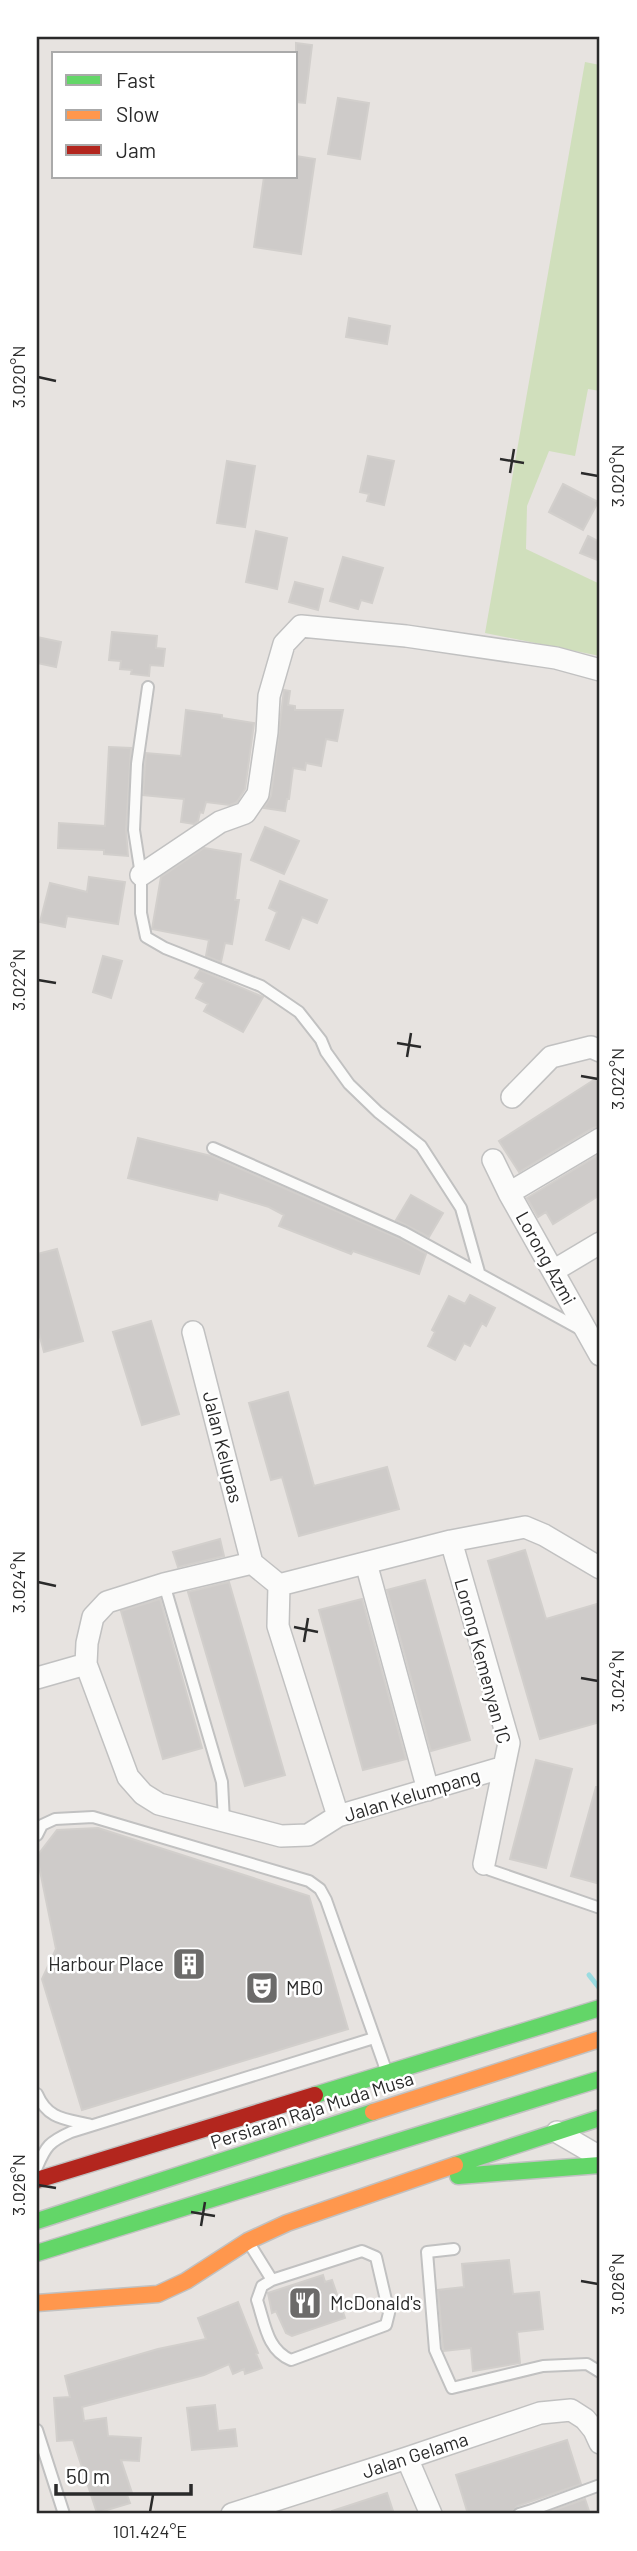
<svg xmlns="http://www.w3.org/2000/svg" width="637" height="2551" font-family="Barlow,sans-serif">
<rect width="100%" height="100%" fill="#e7e3e0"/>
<path fill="#d0dfbc" d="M585,62L600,65V391L588,389L575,456L549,451L527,506L526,549L600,584V656L485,633Z"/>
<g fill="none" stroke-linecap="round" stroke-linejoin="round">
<path stroke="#9bdce1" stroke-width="5" d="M589,1975L600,1989"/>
</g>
<path fill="#cecbc9" stroke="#d2cfcc" stroke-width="2" d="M296,43L312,45L305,103L296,102Z
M338,98L369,103L360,159L328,154Z
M296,156L315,159L301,254L254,247L264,177H296Z
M349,318L390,326L387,344L346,337Z
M368,456L394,461L384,505L367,501L369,494L360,492Z
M227,461L255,466L245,527L217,523Z
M563,484L598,502L583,530L549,512Z
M256,531L287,538L277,589L246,582Z
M588,536L600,542V561L580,553Z
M343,557L383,568L372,603L361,600L358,609L330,601Z
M295,582L323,589L318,610L289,602Z
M112,632L157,636L156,648L165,649L163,666L150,665L149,676L131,674L132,670L120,669L121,661L109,660Z
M37,637L61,642L56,667L37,663Z
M284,690L290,691L288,705L295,706V710H343L337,741L326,739L321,766L306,763L305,770L293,768L289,799H287L285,811L264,808L271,796Z
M186,710L222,715V718L254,723L245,789L237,802L230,805L206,802L203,813L200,812L198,821L194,824L181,822L184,799L143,795L146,753L181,756Z
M109,747L131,748L126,830L128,856L104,854V850L58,848L59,823L105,826Z
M265,827L299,841L284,874L251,860Z
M204,848L241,854L235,900H239L232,944L225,943L221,962L206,956L209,940L152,929L161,877Z
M89,877L125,882L118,924L67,916L65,927L40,922L50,883L87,892Z
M280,881L327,900L317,923L302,917L289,949L266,940L277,912L269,908Z
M103,956L122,961L111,998L93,992Z
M200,970L263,997L243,1032L204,1011L208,1004L196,998L204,983L195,978Z
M600,1076V1126L593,1128L519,1172L499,1141Z
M138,1138L211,1156L400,1239L426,1254L419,1274L353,1251L351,1254L279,1226L284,1215L269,1207L219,1192L217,1200L128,1178Z
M600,1154V1195L553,1224L546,1212L538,1217L527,1198Z
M411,1195L443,1213L429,1237L396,1220Z
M57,1249L83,1341L44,1352L37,1326V1254Z
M470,1295L495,1308L486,1326L482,1323L470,1346L464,1343L455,1360L428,1346L435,1332L432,1330L449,1296L465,1304Z
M151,1321L179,1414L142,1425L113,1332Z
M288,1392L314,1486L387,1467L399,1509L299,1536L282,1477L271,1480L249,1403Z
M220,1539L224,1556L178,1567L173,1552Z
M525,1550L546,1619L600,1603V1722L540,1739L488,1561Z
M425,1580L470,1740L431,1751L387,1590Z
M229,1582L285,1775L245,1786L188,1592Z
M160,1599L202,1748L163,1759L121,1611Z
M362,1599L406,1759L363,1770L319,1610Z
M536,1760L572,1769L546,1868L510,1859Z
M596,1787H600V1884L571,1876Z
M98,1828L309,1896L348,2029L82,2110L42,1979L56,1949L37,1856L57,1830Z
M509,2260L513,2294L539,2292L543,2329L517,2332L520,2363L473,2371L471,2348L444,2351L443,2348L438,2290L464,2287L462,2264Z
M323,2275L325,2282L332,2280L345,2318L292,2336L286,2333L276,2311L272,2313L268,2293Z
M238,2302L258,2353L256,2354L262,2368L245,2374L244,2369L233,2374L229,2364L204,2375L82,2407L84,2421L106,2418L108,2436L141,2438L139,2461L121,2460L132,2493L127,2495L130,2503L97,2513L73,2440L57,2441L54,2398L70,2397L65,2376L158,2349L206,2339L198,2318Z
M215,2405L218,2431L235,2429L237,2446L192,2450L187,2408Z
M567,2440L581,2484L517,2506L511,2514H468L456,2475Z
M387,2493L394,2514H332V2511Z
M585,2499L590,2514H543Z"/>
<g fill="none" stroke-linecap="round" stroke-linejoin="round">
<defs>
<path id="lane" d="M148,687L137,764L134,830L141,875V913L146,937L165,948L261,986L299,1012L321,1040L326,1052L349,1084L378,1112L421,1146L461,1208L479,1272
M213,1148L403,1232L580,1329
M164,1584L222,1782L224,1821
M37,1835L42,1825L55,1819L93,1817L309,1881L320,1889L326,1900L386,2070
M484,1864L490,1870L600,1908
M37,2094C48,2120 66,2119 91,2125
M37,2167C46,2146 49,2142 71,2132L374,2038
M249,2243L272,2280
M454,2249L427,2252L435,2350L452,2388L543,2366L587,2364L600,2372
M362,2251L376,2257L389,2313L386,2325L291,2360C267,2350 265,2324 257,2300L262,2286L272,2280Z
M37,2430L64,2514
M519,2514L532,2510
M534,2514L532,2510L600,2485"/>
<path id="street" d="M141,875L220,822L245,813L258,794L267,732L269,696L284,644L301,626L406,636L556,658L600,670
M512,1097L551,1057L591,1047L600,1051
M493,1160L509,1193L600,1355
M509,1193L600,1139
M553,1271L600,1243
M193,1332L252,1563
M451,1541L509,1743L484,1864
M252,1563L164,1584L107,1602L93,1617L87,1643L86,1664L128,1777L143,1794L159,1804L281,1836L308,1835L338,1816L504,1767
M252,1563L279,1585L278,1626L338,1816
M366,1563L428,1790
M279,1585L451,1541L525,1527L544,1535L600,1568
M37,1678L86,1664
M557,2132L600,2157
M407,2458L431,2514
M232,2514L407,2458L540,2413L571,2410L585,2419L594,2430L600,2443"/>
<path id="fast" d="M315,2095L600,2008
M455,2165L600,2118
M458,2176L600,2165
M37,2221L373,2112
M37,2253L600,2079"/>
<path id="slow" d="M373,2112L600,2039
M37,2303L158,2294L186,2281L248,2241L287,2223L455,2165"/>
<path id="jam" d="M37,2180L315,2095"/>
</defs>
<use href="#lane" stroke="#c1c1c1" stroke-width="14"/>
<use href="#street" stroke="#c1c1c1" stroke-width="24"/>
<use href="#fast" stroke="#c1c1c1" stroke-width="19"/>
<use href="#slow" stroke="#c1c1c1" stroke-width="19"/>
<use href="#jam" stroke="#c1c1c1" stroke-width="19"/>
<use href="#lane" stroke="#fbfbfa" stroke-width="10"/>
<use href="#street" stroke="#fbfbfa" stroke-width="21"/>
<use href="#fast" stroke="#63d668" stroke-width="16"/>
<use href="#slow" stroke="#ff974d" stroke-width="16"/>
<use href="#jam" stroke="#b3261e" stroke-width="16"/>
</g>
<path fill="none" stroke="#2a2a2a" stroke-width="2.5" d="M38,377L56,381M500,459L524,463M510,473L514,449M581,473L598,476M38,980L56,983M397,1043L421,1047M407,1057L411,1033M581,1076L598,1079M38,1582L56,1586M294,1627L318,1632M304,1642L308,1618M581,1678L598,1681M38,2185L56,2188M191,2212L215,2216M201,2226L205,2202M581,2281L598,2284M150,2512L153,2495"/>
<defs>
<symbol id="building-square" viewBox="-11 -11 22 22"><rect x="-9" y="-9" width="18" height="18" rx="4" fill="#6c6b6a" stroke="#fff"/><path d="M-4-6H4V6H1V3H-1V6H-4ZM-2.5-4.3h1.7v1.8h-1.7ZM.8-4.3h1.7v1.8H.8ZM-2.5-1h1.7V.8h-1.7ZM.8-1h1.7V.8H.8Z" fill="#fff"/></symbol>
<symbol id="theatre-square" viewBox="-11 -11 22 22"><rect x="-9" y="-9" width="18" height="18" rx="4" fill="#6c6b6a" stroke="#fff"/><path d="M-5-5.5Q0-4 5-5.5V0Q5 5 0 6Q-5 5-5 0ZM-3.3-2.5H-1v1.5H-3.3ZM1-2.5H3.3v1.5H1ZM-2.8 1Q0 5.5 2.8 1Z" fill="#fff"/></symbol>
<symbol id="restaurant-square" viewBox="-11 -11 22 22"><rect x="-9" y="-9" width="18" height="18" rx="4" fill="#6c6b6a" stroke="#fff"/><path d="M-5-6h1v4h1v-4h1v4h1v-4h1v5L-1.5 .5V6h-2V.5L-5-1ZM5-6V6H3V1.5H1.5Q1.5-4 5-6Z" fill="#fff"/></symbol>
</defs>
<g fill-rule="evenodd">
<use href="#building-square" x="170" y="1945" width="38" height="38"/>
<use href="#theatre-square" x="243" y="1969" width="38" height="38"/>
<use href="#restaurant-square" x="286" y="2284" width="38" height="38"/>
</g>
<g text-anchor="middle" stroke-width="5" stroke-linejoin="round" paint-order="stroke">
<g font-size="19" fill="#2a2a2a" stroke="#fff">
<text transform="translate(546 1258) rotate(61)" y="7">Lorong Azmi</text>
<text transform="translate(223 1447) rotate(76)" y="7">Jalan Kelupas</text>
<text transform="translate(483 1661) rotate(75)" y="7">Lorong Kemenyan 1C</text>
<text transform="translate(412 1795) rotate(-17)" y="7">Jalan Kelumpang</text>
<text transform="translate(312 2110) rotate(-18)" y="7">Persiaran Raja Muda Musa</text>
<text transform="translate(415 2455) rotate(-18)" y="7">Jalan Gelama</text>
</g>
<g font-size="19" fill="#2a2a2a" stroke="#fff" text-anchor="start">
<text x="164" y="1971" text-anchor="end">Harbour Place</text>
<text x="286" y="1995">MBO</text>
<text x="330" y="2310">McDonald's</text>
</g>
</g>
<rect width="637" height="2551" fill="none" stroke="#ffffff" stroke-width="77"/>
<rect x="52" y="52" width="245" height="126" fill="#ffffff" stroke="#aaaaaa" stroke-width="2"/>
<rect x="66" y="75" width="35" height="10" fill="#63d668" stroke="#aaaaaa" stroke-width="2"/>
<text x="116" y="88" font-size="21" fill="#2a2a2a">Fast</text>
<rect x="66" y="110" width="35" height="10" fill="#ff974d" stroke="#aaaaaa" stroke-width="2"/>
<text x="116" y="122" font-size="21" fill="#2a2a2a">Slow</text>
<rect x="66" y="145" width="35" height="10" fill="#b3261e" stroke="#aaaaaa" stroke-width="2"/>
<text x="116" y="158" font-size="21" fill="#2a2a2a">Jam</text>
<path d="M56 2484v10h135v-10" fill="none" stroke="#2a2a2a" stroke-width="3.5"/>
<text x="66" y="2484" font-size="21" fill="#2a2a2a" stroke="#ffffff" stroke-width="5" paint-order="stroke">50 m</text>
<rect x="38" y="38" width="560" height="2474" fill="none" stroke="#2a2a2a" stroke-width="2.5"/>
<g font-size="18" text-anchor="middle" fill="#2a2a2a">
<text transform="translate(19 377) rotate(-90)" y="6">3.020°N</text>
<text transform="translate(618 476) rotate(-90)" y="6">3.020°N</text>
<text transform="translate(19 980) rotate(-90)" y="6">3.022°N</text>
<text transform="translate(618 1079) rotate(-90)" y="6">3.022°N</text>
<text transform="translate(19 1582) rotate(-90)" y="6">3.024°N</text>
<text transform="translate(618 1681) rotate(-90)" y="6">3.024°N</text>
<text transform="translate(19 2185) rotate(-90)" y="6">3.026°N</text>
<text transform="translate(618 2284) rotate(-90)" y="6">3.026°N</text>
<text x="150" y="2538">101.424°E</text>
</g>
</svg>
